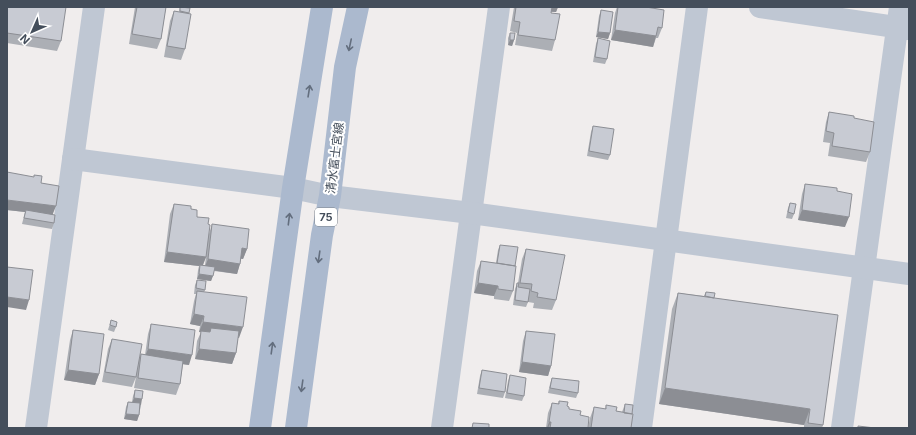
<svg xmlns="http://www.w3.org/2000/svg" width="916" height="435" font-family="Inter,'Noto Sans JP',sans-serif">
<rect width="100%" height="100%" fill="#f0eded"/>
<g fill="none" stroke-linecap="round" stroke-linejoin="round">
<path stroke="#bfc7d3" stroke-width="22" d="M760,7L909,29
M36,428L94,7
M442,428L499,7
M641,428L697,7
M842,428L900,7"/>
<path stroke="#bfc7d3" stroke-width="22" d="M73,159L293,188L330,196L471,213L909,274"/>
<path stroke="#abb9ce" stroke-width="22" d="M260,428L293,188L322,7
M296,428L322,235L330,196L345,67L358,7"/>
</g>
<path fill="#acafb5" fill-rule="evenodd" d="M7,7L61,41L57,51L7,43Z
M135,7H166L161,39L157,49L129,44Z
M180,7L189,13L185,49L181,60L164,57L170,21L174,11L179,12Z
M514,7H558L556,12H551L555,40L552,51L515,45L517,33L510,31Z
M617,7H646L662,28L658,38H656L653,47L611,40L615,13Z
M601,10L610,33L608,39L596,37L599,16Z
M510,33L514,40L512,46L508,45V38Z
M598,38L607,59L605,64L593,62L596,44Z
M829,112L854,118L870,152L866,162L828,156L830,143L823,142L826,122Z
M593,126L610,155L608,160L587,156L591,132Z
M41,183L53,215L54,223L52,229L22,224L25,212L7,210Z
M805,184L837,191L845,227L798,220L802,194Z
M790,203L794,214L792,219L786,218L788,208Z
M174,204L191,209L197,217L208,224L209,234L212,224L247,249L243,259H241L237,274L214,271L211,281L197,279L198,270L199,266L164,262L170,214ZM206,257L205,265H203Z
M500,245L515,266L513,291L509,301L494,299V296L474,293L477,271L481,261L496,263L498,250Z
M526,249L556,300L552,310L533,308L534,303L528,302L526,307L513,305L515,289L517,283H518L522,259Z
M197,280L205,290L204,292L239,338L238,337L236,353L232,364L195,359L197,341L201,332H199L200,326L190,324L194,301L196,294H194L195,285Z
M706,292L714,298L823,425L822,428H804V425L659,404L672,309L678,293L704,296Z
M111,320L116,327L114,332L108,330Z
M151,324L189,365L183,364L180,384L176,395L134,388L136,377L132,387L102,382L108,349L112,339L138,362L141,354L145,355L148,334Z
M73,330L99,374L95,385L64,380L70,340Z
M526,331L551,366L548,376L519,372L523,341Z
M482,370L505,392L503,398L477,394L480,376Z
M510,375L524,396L522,401L505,398L508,381Z
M552,378L578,393L576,398L548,393L550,384Z
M135,390L141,405L139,415L137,421L124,419L126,407L128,402H132L133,396Z
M559,401L567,406L569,409L580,415L588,428H546L548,413L552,403L558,404Z
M625,404L632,414L631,428H588L590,418L594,407L605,409L606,405L616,411L622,412Z"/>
<path fill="#8c8e94" d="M545,7H558L556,12L544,11Z
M615,30L656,36L653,47L611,40Z
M598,32L610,33L608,39L596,37Z
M510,40H514L512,46L508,45Z
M7,200L56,206L52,216L26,210L25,212L7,210Z
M802,210L849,217L845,227L798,220Z
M242,248L247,249L243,259L239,258Z
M167,252L206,257L202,267L200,265L199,266L164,262Z
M208,259L240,264L237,274L204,269Z
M199,274L213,276L211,281L197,279Z
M478,283L498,286L494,296L474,293Z
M7,297L29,300L26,310L7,307Z
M194,314L204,316L200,326L190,324Z
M203,322L243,327L239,338L209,334L211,328L209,333L199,332Z
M148,349L192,355L189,365L144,359Z
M199,349L236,353L232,364L195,359Z
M522,362L551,366L548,376L519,372Z
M68,370L99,374L95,385L64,380Z
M665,388L810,409L804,425L659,404Z
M134,398L142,399L141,405L132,403Z
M126,414L139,415L137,421L124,419Z
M549,422H551L548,428H547Z"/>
<path fill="#c8cbd3" stroke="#8c8e94" d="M7,7H66L61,41L7,33Z
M137,7H166L161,39L132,34Z
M180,7L190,8L189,13L180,11Z
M516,7H552L551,13L560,14L555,40L518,35L520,22L514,21Z
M618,7H646L664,10L662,28L658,27L656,36L615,30Z
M601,10L613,12L610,33L598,32Z
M174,11L191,14L185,49L167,46Z
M510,33H515L514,40H510Z
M598,38L610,41L607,59L595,57Z
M829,112L854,116V118L874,122L870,152L832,146L834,133L826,131Z
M593,126L614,129L610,155L589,151Z
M7,172L34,177V175L42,176L41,183L59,186L56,206L7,200Z
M805,184L837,188V191L852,194L849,217L802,210Z
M790,203L796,204L794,214L788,212Z
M174,204L191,206V209L197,210V217L209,218L208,224L210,225L206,257L167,252Z
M26,210L55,215L54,223L24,218Z
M212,224L249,229L247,249L242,248L240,264L208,259Z
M500,245L518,247L515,266L497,263Z
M526,249L565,255L556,300L537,297L538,293L531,291L532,284L520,283Z
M481,261L516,266L513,291L498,289V286L478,283Z
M200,265L215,267L213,276L199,274Z
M7,267L33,270L29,300L7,297Z
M197,280L206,281L205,290L196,288Z
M517,283H519L518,287L530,289L528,302L515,300Z
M197,291L247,297L243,327L203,322L204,316L194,314Z
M706,292L715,293L714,298L705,296Z
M678,293L838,315L823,425L808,423L810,409L665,388Z
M111,320L117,322L116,327L110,325Z
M151,324L195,330L192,355L148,349Z
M211,328L239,331L236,353L199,349L201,331L210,332Z
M73,330L104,334L99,374L68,370Z
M526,331L555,334L551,366L522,362Z
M112,339L142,344L136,377L105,372Z
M141,354L183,361L180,384L138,378Z
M482,370L507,374L505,392L479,388Z
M510,375L526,378L524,396L507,393Z
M552,378L579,381L578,393L550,388Z
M135,390L143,391L142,399L134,398Z
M559,401L568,402L567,406L569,407V409L581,411L580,415L589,417L588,428H550L551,422H549L552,403L559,404Z
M128,402L140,403L139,415L126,414Z
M625,404L633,405L632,414L624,413Z
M606,405L617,407L616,411L633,414L631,428H591L594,407L606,409Z
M473,423L489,424V428H472Z
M858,426L875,428H858Z"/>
<defs><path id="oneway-shaft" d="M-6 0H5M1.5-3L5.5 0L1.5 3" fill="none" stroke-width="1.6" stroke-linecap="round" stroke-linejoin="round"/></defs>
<g stroke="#636e7e">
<use href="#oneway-shaft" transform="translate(350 45) rotate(102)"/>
<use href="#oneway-shaft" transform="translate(309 91) rotate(-81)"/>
<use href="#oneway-shaft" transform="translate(289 219) rotate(-83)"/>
<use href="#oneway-shaft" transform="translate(319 257) rotate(98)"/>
<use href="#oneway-shaft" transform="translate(272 348) rotate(-82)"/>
<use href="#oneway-shaft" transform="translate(302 386) rotate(98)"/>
</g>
<g text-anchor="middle" stroke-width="4" stroke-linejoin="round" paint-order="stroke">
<rect fill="#fff" stroke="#7c838c" stroke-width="1" x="315" y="208" width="22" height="18" rx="3"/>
<g font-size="11" font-weight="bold" fill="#444e5b">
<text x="326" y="221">75</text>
</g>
<g font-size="12" fill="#444e5b" stroke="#fff">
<text transform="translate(335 158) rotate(-83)" y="4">清水富士宮線</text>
</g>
</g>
<rect width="916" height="435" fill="none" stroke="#444e5b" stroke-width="16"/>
<g transform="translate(32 32) rotate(225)" stroke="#ffffff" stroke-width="3" paint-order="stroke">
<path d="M0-3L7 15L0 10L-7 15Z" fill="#444e5b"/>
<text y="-6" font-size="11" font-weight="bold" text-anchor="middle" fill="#444e5b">N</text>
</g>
</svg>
